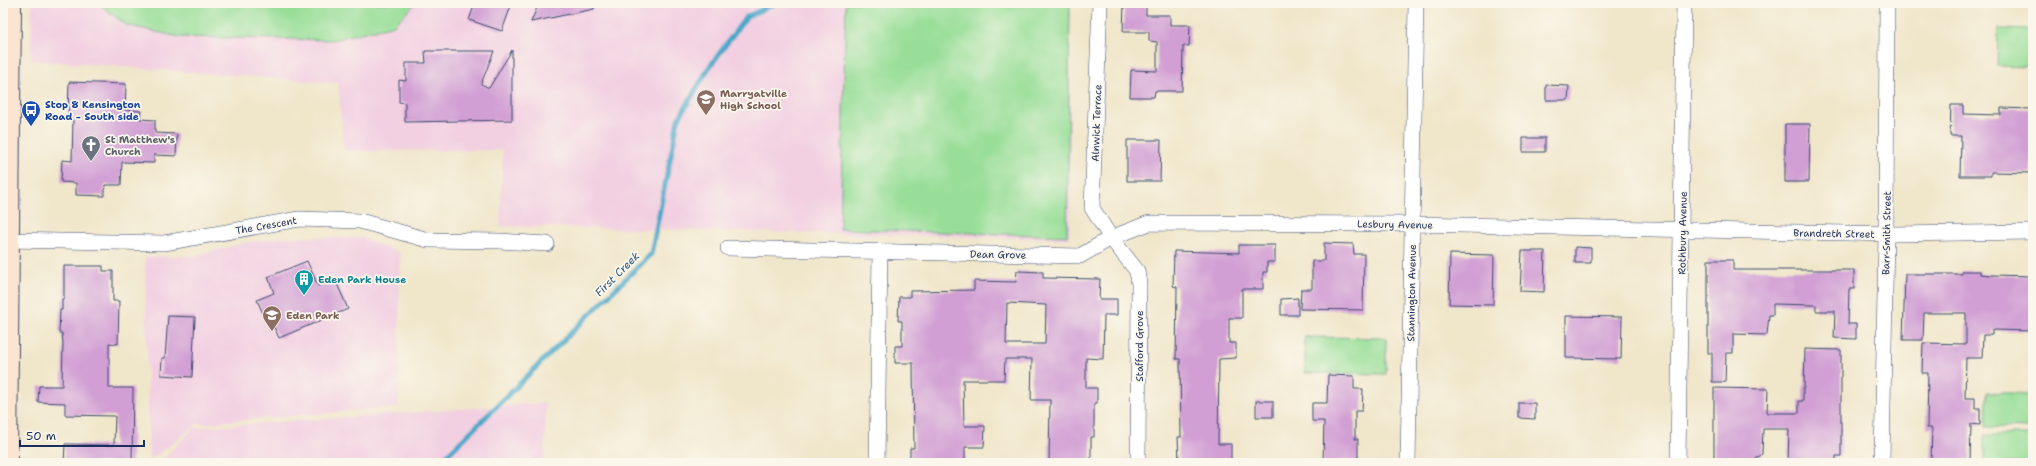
<svg xmlns="http://www.w3.org/2000/svg" width="2036" height="466" font-family="'Shantell Sans',sans-serif">
<rect width="100%" height="100%" fill="#fbf7ec"/>
<filter id="ink" filterUnits="userSpaceOnUse"><feTurbulence type="fractalNoise" baseFrequency=".025" numOctaves="2"/><feDisplacementMap in="SourceGraphic" scale="8" xChannelSelector="R" yChannelSelector="G"/><feConvolveMatrix kernelMatrix="1 2 1 2 8 2 1 2 1" color-interpolation-filters="sRGB"/></filter>
<filter id="wash" filterUnits="userSpaceOnUse"><feTurbulence type="fractalNoise" baseFrequency=".012" numOctaves="4" result="noise"/><feDisplacementMap in="SourceGraphic" scale="16" xChannelSelector="R" yChannelSelector="G"/><feGaussianBlur stdDeviation="0.9" result="paint"/><feColorMatrix in="noise" values="0 0 0 0 0 0 0 0 0 0 0 0 0 0 0 0 0 1.4 0 .05"/><feComposite in="paint" operator="in"/></filter>
<g filter="url(#wash)">
<rect width="100%" height="100%" fill="#f0e6ca"/>
<path fill="#f2cfe1" d="M32,3H1070V239L500,226L503,150L344,151L338,83L31,60Z
M287,237L362,238L400,253L398,407L197,424L149,461L145,257L194,256L245,243Z
M546,403L544,463H159L194,428Z"/>
<path fill="#98de98" stroke="#5a867b" d="M98,3H416L394,25L333,40L179,37L126,25Z
M846,3H1070L1067,236L840,229Z
M1998,29L2033,30V67L1997,66Z
M1305,337L1386,338V374L1305,373Z
M1987,392L2033,394V428L1986,427Z
M1984,435H2033V463H1984Z"/>
<g fill="none" stroke-linecap="round" stroke-linejoin="round">
<path stroke="#4aa7c9" stroke-width="5" d="M439,463L651,254L678,120L708,69L746,17L776,3"/>
</g>
<g id="blocks">
<path fill="#d19fd4" fill-rule="evenodd" d="M475,3H512L502,31L469,20Z
M539,3H593L594,9L531,22Z
M1124,3H1146V15H1170V25H1190L1189,46H1183L1182,91H1155L1154,97H1130L1131,70L1157,71V42L1149,41V32H1123Z
M512,50V120L405,122V103L399,102V80L406,81V63H426L425,51H494L481,84L489,88Z
M69,82L126,84L125,110L141,111L140,119L155,120V133L177,134L176,156L154,155V163L122,162L121,185H105L104,196L76,195V183L61,182L62,160L72,161L73,120H68Z
M1546,85L1569,86L1568,100H1546Z
M1951,105H1963V114L2001,115V108L2033,109L2031,173L1991,172V176H1960L1961,136H1950Z
M1785,124H1810L1809,182H1785Z
M1523,138H1545V152H1523Z
M1127,140H1161L1160,181H1127Z
M1324,243L1353,244L1354,254H1364L1363,310L1300,309L1301,289H1312V261H1324Z
M1239,245H1275V262H1267V272H1263V289H1242V318H1229V343H1236V358L1219,359L1218,444H1231V463H1179L1178,437H1181L1180,359H1176L1177,287L1173,286L1174,251L1239,253Z
M1575,247L1591,248V263H1575Z
M1522,251H1545L1544,292L1520,291Z
M1450,254L1494,255L1493,305L1449,304Z
M1708,260H1733V270H1854V289H1849L1848,324H1856V339L1834,338L1835,311H1816V305L1773,304V315H1769L1767,335L1733,334V353H1726L1725,382H1712V353H1708Z
M307,261L318,286L335,279L348,309L279,338L274,327L270,329L257,300L274,293L268,277Z
M64,266H103V271H113V301H119L118,344L109,343V388H133L132,463H64L65,444L114,445L115,416L65,415V403L38,402L39,386H62L63,343L62,333H59L60,310H62V299H64Z
M1017,271L1043,272V278L1100,279L1099,299H1117V315H1104L1103,359L1086,358V388H1097V403H1094V437H1091V463H1049L1050,400H1031L1032,359H1005L1004,380H963L964,426H985L984,447H965V463H910V448H914L913,363H895V346H902V321H898L899,297H910V291L974,290V281L1016,282ZM1007,303L1046,305L1045,344H1006Z
M1962,271H1980V274L1992,275L2033,276V331L1992,330V335H1983L1982,358H1966L1965,398H1975V408H1980V425L1971,424L1970,463H1931L1932,428H1927L1928,373H1922L1923,343L1966,344V313H1924L1923,340H1903L1905,274H1962Z
M1298,298V315H1281V299Z
M168,316L195,317L192,377L161,375L162,358H165Z
M1566,316L1622,317L1621,359L1566,358Z
M1805,349L1841,350V456H1836V463H1788L1789,429H1763L1762,454L1751,463H1714V388L1768,389L1767,413H1799V401H1803V388H1804Z
M1328,375L1354,376V389H1363L1362,411H1355V439H1358V463H1323L1324,421H1312V403H1327Z
M1256,401H1273V417H1256Z
M1519,403H1535V419L1519,418Z"/>
</g>
</g>
<g filter="url(#ink)">
<use href="#blocks" fill-opacity="0" stroke="#3b4a6e" stroke-width="1"/>
<g fill="none" stroke-linecap="round" stroke-linejoin="round">
<defs>
<path id="minor" d="M1100,3L1092,208L1111,238L1137,271L1139,284L1138,463
M8,240L164,243L299,219L360,221L428,240L499,241L547,244
M728,248L1080,256L1111,238L1149,223L1411,224L1894,234L2033,232
M877,463L880,252
M1408,463L1416,3
M1678,463L1684,3
M1882,463L1886,234L1887,3"/>
<path id="secondary" d="M6,463L10,3"/>
</defs>
<use href="#minor" stroke="#3b4a6e" stroke-width="16"/>
<use href="#secondary" stroke="#3b4a6e" stroke-width="24"/>
<use href="#minor" stroke="#fff" stroke-width="15"/>
<use href="#secondary" stroke="#fce5d0" stroke-width="22"/>
</g>
</g>
<defs>
<symbol id="school-pin" viewBox="-11 -11 22 30"><path d="M0 17L-7.5 6A9.5 9.5 0 1 1 7.5 6Z" fill="#8d6e63" stroke="#fbf7ec"/><path d="M0-5L7-2L0 1L-7-2ZM-4 1L0 2.5L4 1V4Q0 6-4 4Z" fill="#fff"/></symbol>
<symbol id="bus-pin" viewBox="-11 -11 22 30"><path d="M0 17L-7.5 6A9.5 9.5 0 1 1 7.5 6Z" fill="#1a4fb4" stroke="#fbf7ec"/><path d="M-5-6H5V4H4V6H2V4H-2V6H-4V4H-5ZM-3.5-4V0h7V-4ZM-3.5 1.2v1.5H-2V1.2ZM2 1.2v1.5H3.5V1.2Z" fill="#fff"/></symbol>
<symbol id="church-pin" viewBox="-11 -11 22 30"><path d="M0 17L-7.5 6A9.5 9.5 0 1 1 7.5 6Z" fill="#6b7280" stroke="#fbf7ec"/><path d="M-1.2-6h2.4v3.5h3.3v2.4h-3.3V6h-2.4V-.1h-3.3v-2.4h3.3Z" fill="#fff"/></symbol>
<symbol id="building-pin" viewBox="-11 -11 22 30"><path d="M0 17L-7.5 6A9.5 9.5 0 1 1 7.5 6Z" fill="#0f9aa8" stroke="#fbf7ec"/><path d="M-4-6H4V6H1V3H-1V6H-4ZM-2.5-4.3h1.7v1.8h-1.7ZM.8-4.3h1.7v1.8H.8ZM-2.5-1h1.7V.8h-1.7ZM.8-1h1.7V.8H.8Z" fill="#fff"/></symbol>
</defs>
<g fill-rule="evenodd">
<use href="#school-pin" x="695" y="88" width="22" height="30"/>
<use href="#bus-pin" x="20" y="99" width="22" height="30"/>
<use href="#church-pin" x="80" y="134" width="22" height="30"/>
<use href="#building-pin" x="293" y="268" width="22" height="30"/>
<use href="#school-pin" x="261" y="304" width="22" height="30"/>
</g>
<g text-anchor="middle" stroke-width="3.5" stroke-linejoin="round" paint-order="stroke">
<g font-size="10" font-weight="bold" fill="#785e54" stroke="#fbf7ec" text-anchor="start">
<text x="720" y="97">Marryatville<tspan x="720" dy="12">High School</tspan></text>
<text x="286" y="319">Eden Park</text>
</g>
<g font-size="10" font-weight="bold" fill="#164399" stroke="#fbf7ec" text-anchor="start">
<text x="45" y="108">Stop 8 Kensington<tspan x="45" dy="12">Road - South side</tspan></text>
</g>
<g font-size="10" fill="#1b2f5e" stroke="#fbf7ec">
<text transform="translate(1096 123) rotate(-88)" y="4">Alnwick Terrace</text>
<text transform="translate(1395 224) rotate(1)" y="4">Lesbury Avenue</text>
<text transform="translate(266 225) rotate(-10)" y="4">The Crescent</text>
<text transform="translate(1682 233) rotate(-89)" y="4">Rothbury Avenue</text>
<text transform="translate(1834 233) rotate(1)" y="4">Brandreth Street</text>
<text transform="translate(1886 233) rotate(-89)" y="4">Barr-Smith Street</text>
<text transform="translate(998 254) rotate(1)" y="4">Dean Grove</text>
<text transform="translate(1411 293) rotate(-89)" y="4">Stannington Avenue</text>
<text transform="translate(1139 346) rotate(-90)" y="4">Stafford Grove</text>
</g>
<g font-size="10" font-weight="bold" fill="#5b616d" stroke="#fbf7ec" text-anchor="start">
<text x="105" y="143">St Matthew's<tspan x="105" dy="12">Church</tspan></text>
</g>
<g font-size="10" font-weight="bold" fill="#0d838f" stroke="#fbf7ec" text-anchor="start">
<text x="318" y="283">Eden Park House</text>
</g>
<g font-size="11" font-style="italic" fill="#2b5983" stroke="#fbf7ec">
<text transform="translate(617 274) rotate(-45)" y="4">First Creek</text>
</g>
</g>
<rect width="2036" height="466" fill="none" stroke="#fbf7ec" stroke-width="16"/>
<path d="M20 440v6h124v-6" fill="none" stroke="#1b2f5e" stroke-width="2"/>
<text x="26" y="440" font-size="12" fill="#1b2f5e" stroke="#fbf7ec" stroke-width="3" paint-order="stroke">50 m</text>
</svg>
